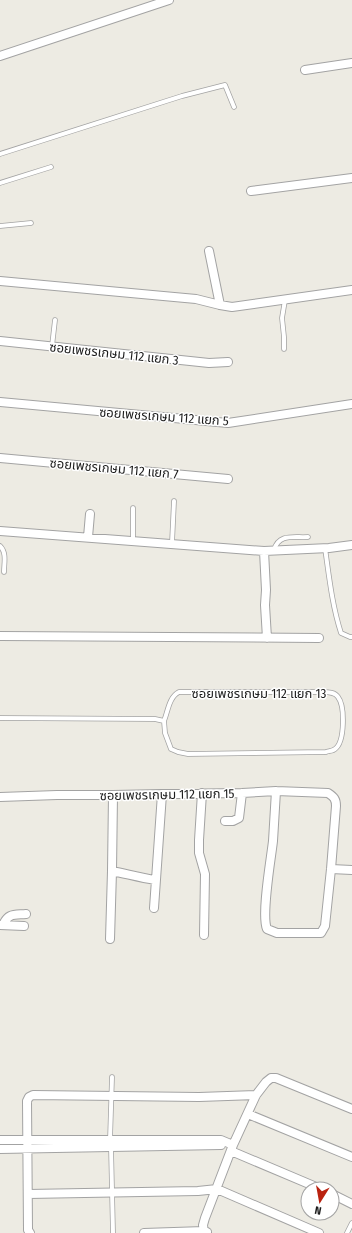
<svg xmlns="http://www.w3.org/2000/svg" width="352" height="1233" font-family="'Fira Sans Condensed','Noto Sans Thai',sans-serif">
<rect width="100%" height="100%" fill="#edebe3"/>
<g fill="none" stroke-linecap="round" stroke-linejoin="round">
<defs>
<path id="service" d="M0,154L182,96L225,85L234,107
M0,183L51,167
M0,226L31,223
M52,346L55,320
M284,349V337L282,318L285,300
M133,508V540
M172,543L174,501
M0,546C7,553 4,563 4,572
M325,548C329,576 332,605 341,633L350,637H352
M274,550C279,533 294,538 308,537
M0,718L155,719L164,721L165,733L171,749L178,752L188,754L326,752C328,751 333,751 335,749C345,742 345,706 338,697C335,692 328,692 323,692H179C169,697 168,711 164,721
M110,1140L112,1077
M111,1147L113,1233
M347,1233L352,1223"/>
<path id="minor" d="M0,56L169,0
M305,70L352,63
M251,191L352,178
M209,251L220,305
M0,281L196,299L220,305L232,307L352,290
M0,341L209,363L228,362
M0,402L228,423L352,404
M0,458L228,479
M0,531L264,551L329,548L352,545
M88,537L90,514
M264,551L266,590L265,605L267,638
M0,636L319,638
M202,793L199,840V853L205,874L204,935
M0,797L57,795H113L162,794L242,793L276,791L328,793C334,797 336,799 336,806L331,869L325,926L321,933H277L267,929C261,915 271,859 273,841C274,824 275,808 276,791
M225,821H233L239,818L242,793
M331,869L352,870
M112,871C127,874 141,878 155,880
M154,908L162,794
M0,925L24,926
M3,925C8,913 14,915 26,914
M110,939L112,871L113,795
M248,1114L352,1157
M0,1140H221L233,1145
M0,1149L221,1145
M231,1151L321,1189
M28,1194L198,1191L217,1189L319,1233
M332,1194L352,1204
M30,1233L28,1230L27,1101L29,1097L33,1095L199,1097L256,1095
M144,1233L204,1231L207,1232
M204,1233L203,1225L205,1218L233,1145L256,1095L266,1082L271,1078H276L352,1109"/>
</defs>
<use href="#service" stroke="#a3a3a3" stroke-width="5.5"/>
<use href="#minor" stroke="#a3a3a3" stroke-width="10"/>
<use href="#service" stroke="#fff" stroke-width="4"/>
<use href="#minor" stroke="#fff" stroke-width="8"/>
</g>
<g text-anchor="middle" stroke-width="3" stroke-linejoin="round" paint-order="stroke">
<g font-size="13" fill="#1c1c1c" stroke="#fff">
<text transform="translate(114 353) rotate(6)" y="5">ซอยเพชรเกษม 112 แยก 3</text>
<text transform="translate(164 416) rotate(4)" y="5">ซอยเพชรเกษม 112 แยก 5</text>
<text transform="translate(114 468) rotate(5)" y="5">ซอยเพชรเกษม 112 แยก 7</text>
<text x="259" y="698">ซอยเพชรเกษม 112 แยก 13</text>
<text transform="translate(167 794) rotate(-1)" y="5">ซอยเพชรเกษม 112 แยก 15</text>
</g>
</g>
<g transform="translate(320 1201) rotate(191)"><circle r="19" fill="#ffffff" stroke="#a4a4a4"/>
<path d="M0-3L7 15L0 10L-7 15Z" fill="#ba220f"/>
<text y="-6" font-size="11" font-weight="bold" text-anchor="middle" fill="#1c1c1c">N</text>
</g>
</svg>
